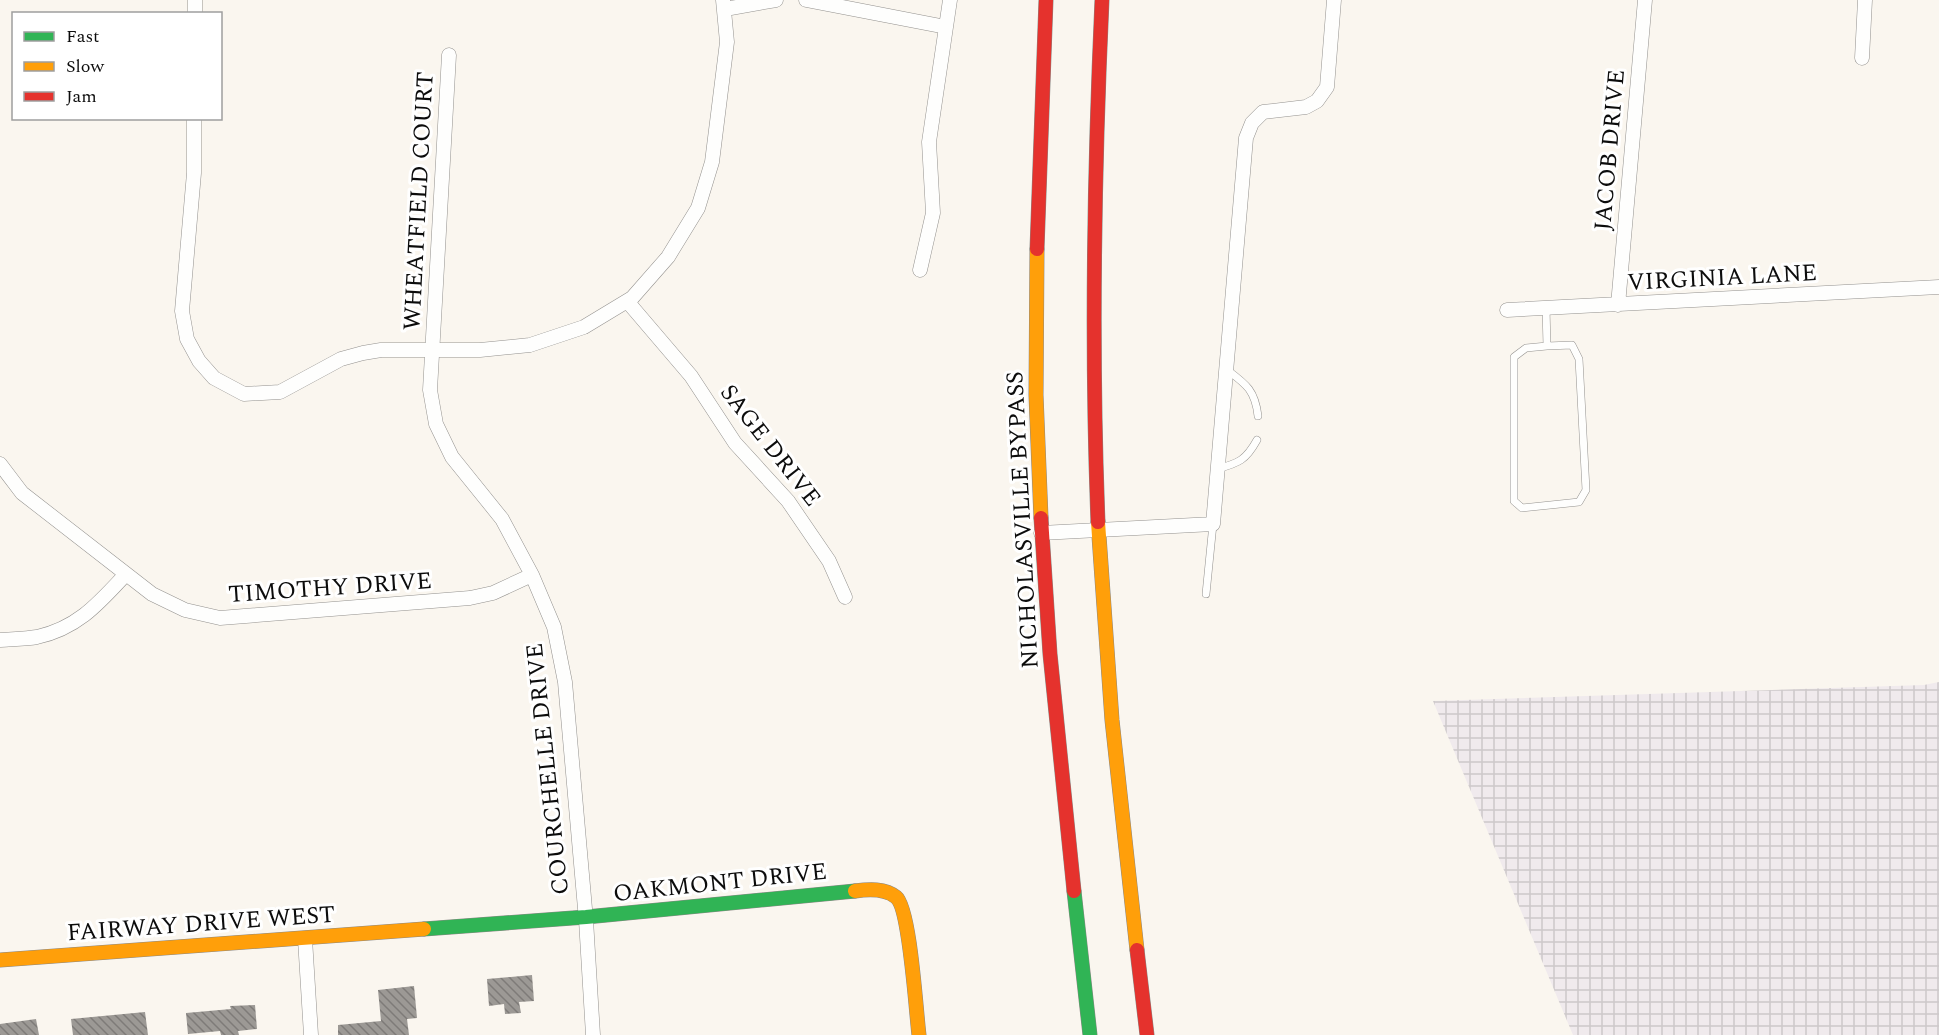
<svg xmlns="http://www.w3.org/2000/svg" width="1939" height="1035" font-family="Spectral,serif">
<defs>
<pattern id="industrial-grid" width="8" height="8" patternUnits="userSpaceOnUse" patternTransform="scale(1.5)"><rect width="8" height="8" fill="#f0eaed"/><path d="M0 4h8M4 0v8" fill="none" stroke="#cdc8ca"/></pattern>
<pattern id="building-back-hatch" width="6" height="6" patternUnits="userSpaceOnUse" patternTransform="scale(1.5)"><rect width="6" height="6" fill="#9c9995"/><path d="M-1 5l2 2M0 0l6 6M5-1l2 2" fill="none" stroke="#7e7b78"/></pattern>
</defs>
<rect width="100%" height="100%" fill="#faf6ef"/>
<path fill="url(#industrial-grid)" d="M1939,682V1035H1573L1433,701L1924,685Z"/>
<path fill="url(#building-back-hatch)" d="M532,975L534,1001L519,1002L521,1013L505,1014L504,1004L489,1006L487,979Z
M414,986L417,1018L407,1019L409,1035H338V1025L381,1021L378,990Z
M255,1005L257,1029L238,1031L239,1035H221L220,1031L188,1034L186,1013L231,1009L230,1006Z
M145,1012L148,1035H73L71,1019Z
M36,1019L39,1035H0V1024Z"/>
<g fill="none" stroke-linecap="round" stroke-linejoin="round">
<defs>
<path id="lane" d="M1546,308L1547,346L1526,348L1514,357V501L1522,508L1579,502L1586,490L1579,359L1572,345L1547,346
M1226,369C1246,384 1255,390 1258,416
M1217,469C1239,463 1246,460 1257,440
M1206,594L1213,524"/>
<path id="street" d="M806,0L946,27
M725,9L776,0
M195,14V0
M449,55L430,390L436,424L452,457L502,519L532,575L554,627L565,682L586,920L593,1035
M1862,58L1865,0
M194,118V173L182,311L187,339L199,361L214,378L244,394L280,392L341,359L363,353L381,350H480L530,345L584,327L632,298L668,257L698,208L712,162L727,42L723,0
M920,270L933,213L929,142L950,0
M627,301L691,376L735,443L788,501L829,561L845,597
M1618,305L1645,0
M1507,310L1939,287
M0,464L22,493L152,594L185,610L220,618L470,598L493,593L532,575
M1041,533L1213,524L1246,138L1252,123L1263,112L1306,107L1317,101L1327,87L1334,0
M0,640C12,639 25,639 37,637C78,628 99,603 126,574
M305,939L311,1035"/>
<path id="fast" d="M1074,891L1090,1035
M424,929L586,917L855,891"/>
<path id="slow" d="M1037,249L1036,395L1041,518
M1098,522L1112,720L1137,950
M855,891C869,889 885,888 896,897C910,908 916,1012 919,1035
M0,960L424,929"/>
<path id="jam" d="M1037,249L1046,0
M1041,518L1050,654L1074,891
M1098,522C1091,348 1094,174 1102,0
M1137,950L1147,1035"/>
</defs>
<use href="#lane" stroke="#93918e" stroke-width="8"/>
<use href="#street" stroke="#93918e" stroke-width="15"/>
<use href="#fast" stroke="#8a8885" stroke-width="15"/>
<use href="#slow" stroke="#8a8885" stroke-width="15"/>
<use href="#jam" stroke="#8a8885" stroke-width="15"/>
<use href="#lane" stroke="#fefefd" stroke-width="7"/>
<use href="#street" stroke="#fefefd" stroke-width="14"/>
<use href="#fast" stroke="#30b455" stroke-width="14"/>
<use href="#slow" stroke="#ff9f0a" stroke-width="14"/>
<use href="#jam" stroke="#e5322d" stroke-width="14"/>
</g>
<g text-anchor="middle" stroke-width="6" stroke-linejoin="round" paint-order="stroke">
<g font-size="24" fill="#0c0c0c" stroke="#fff">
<text transform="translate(1609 150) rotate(-85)" y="8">JACOB DRIVE</text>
<text transform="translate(418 201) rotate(-87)" y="8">WHEATFIELD COURT</text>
<text transform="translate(1722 277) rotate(-3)" y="8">VIRGINIA LANE</text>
<text transform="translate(771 445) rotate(52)" y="8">SAGE DRIVE</text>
<text transform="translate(1022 520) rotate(-93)" y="8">NICHOLASVILLE BYPASS</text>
<text transform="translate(330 587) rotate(-4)" y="8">TIMOTHY DRIVE</text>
<text transform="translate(547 769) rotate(-96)" y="8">COURCHELLE DRIVE</text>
<text transform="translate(720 882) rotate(-6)" y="8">OAKMONT DRIVE</text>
<text transform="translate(201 923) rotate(-4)" y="8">FAIRWAY DRIVE WEST</text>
</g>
</g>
<rect x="12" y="12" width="210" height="108" fill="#ffffff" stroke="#9e9e9e" stroke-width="1.5"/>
<rect x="24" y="32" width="30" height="9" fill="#30b455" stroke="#9e9e9e" stroke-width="1.5"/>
<text x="66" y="42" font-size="18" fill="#0c0c0c">Fast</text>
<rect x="24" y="62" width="30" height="9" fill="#ff9f0a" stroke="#9e9e9e" stroke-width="1.5"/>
<text x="66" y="72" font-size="18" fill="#0c0c0c">Slow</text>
<rect x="24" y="92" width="30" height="9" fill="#e5322d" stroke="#9e9e9e" stroke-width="1.5"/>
<text x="66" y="102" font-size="18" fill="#0c0c0c">Jam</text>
</svg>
